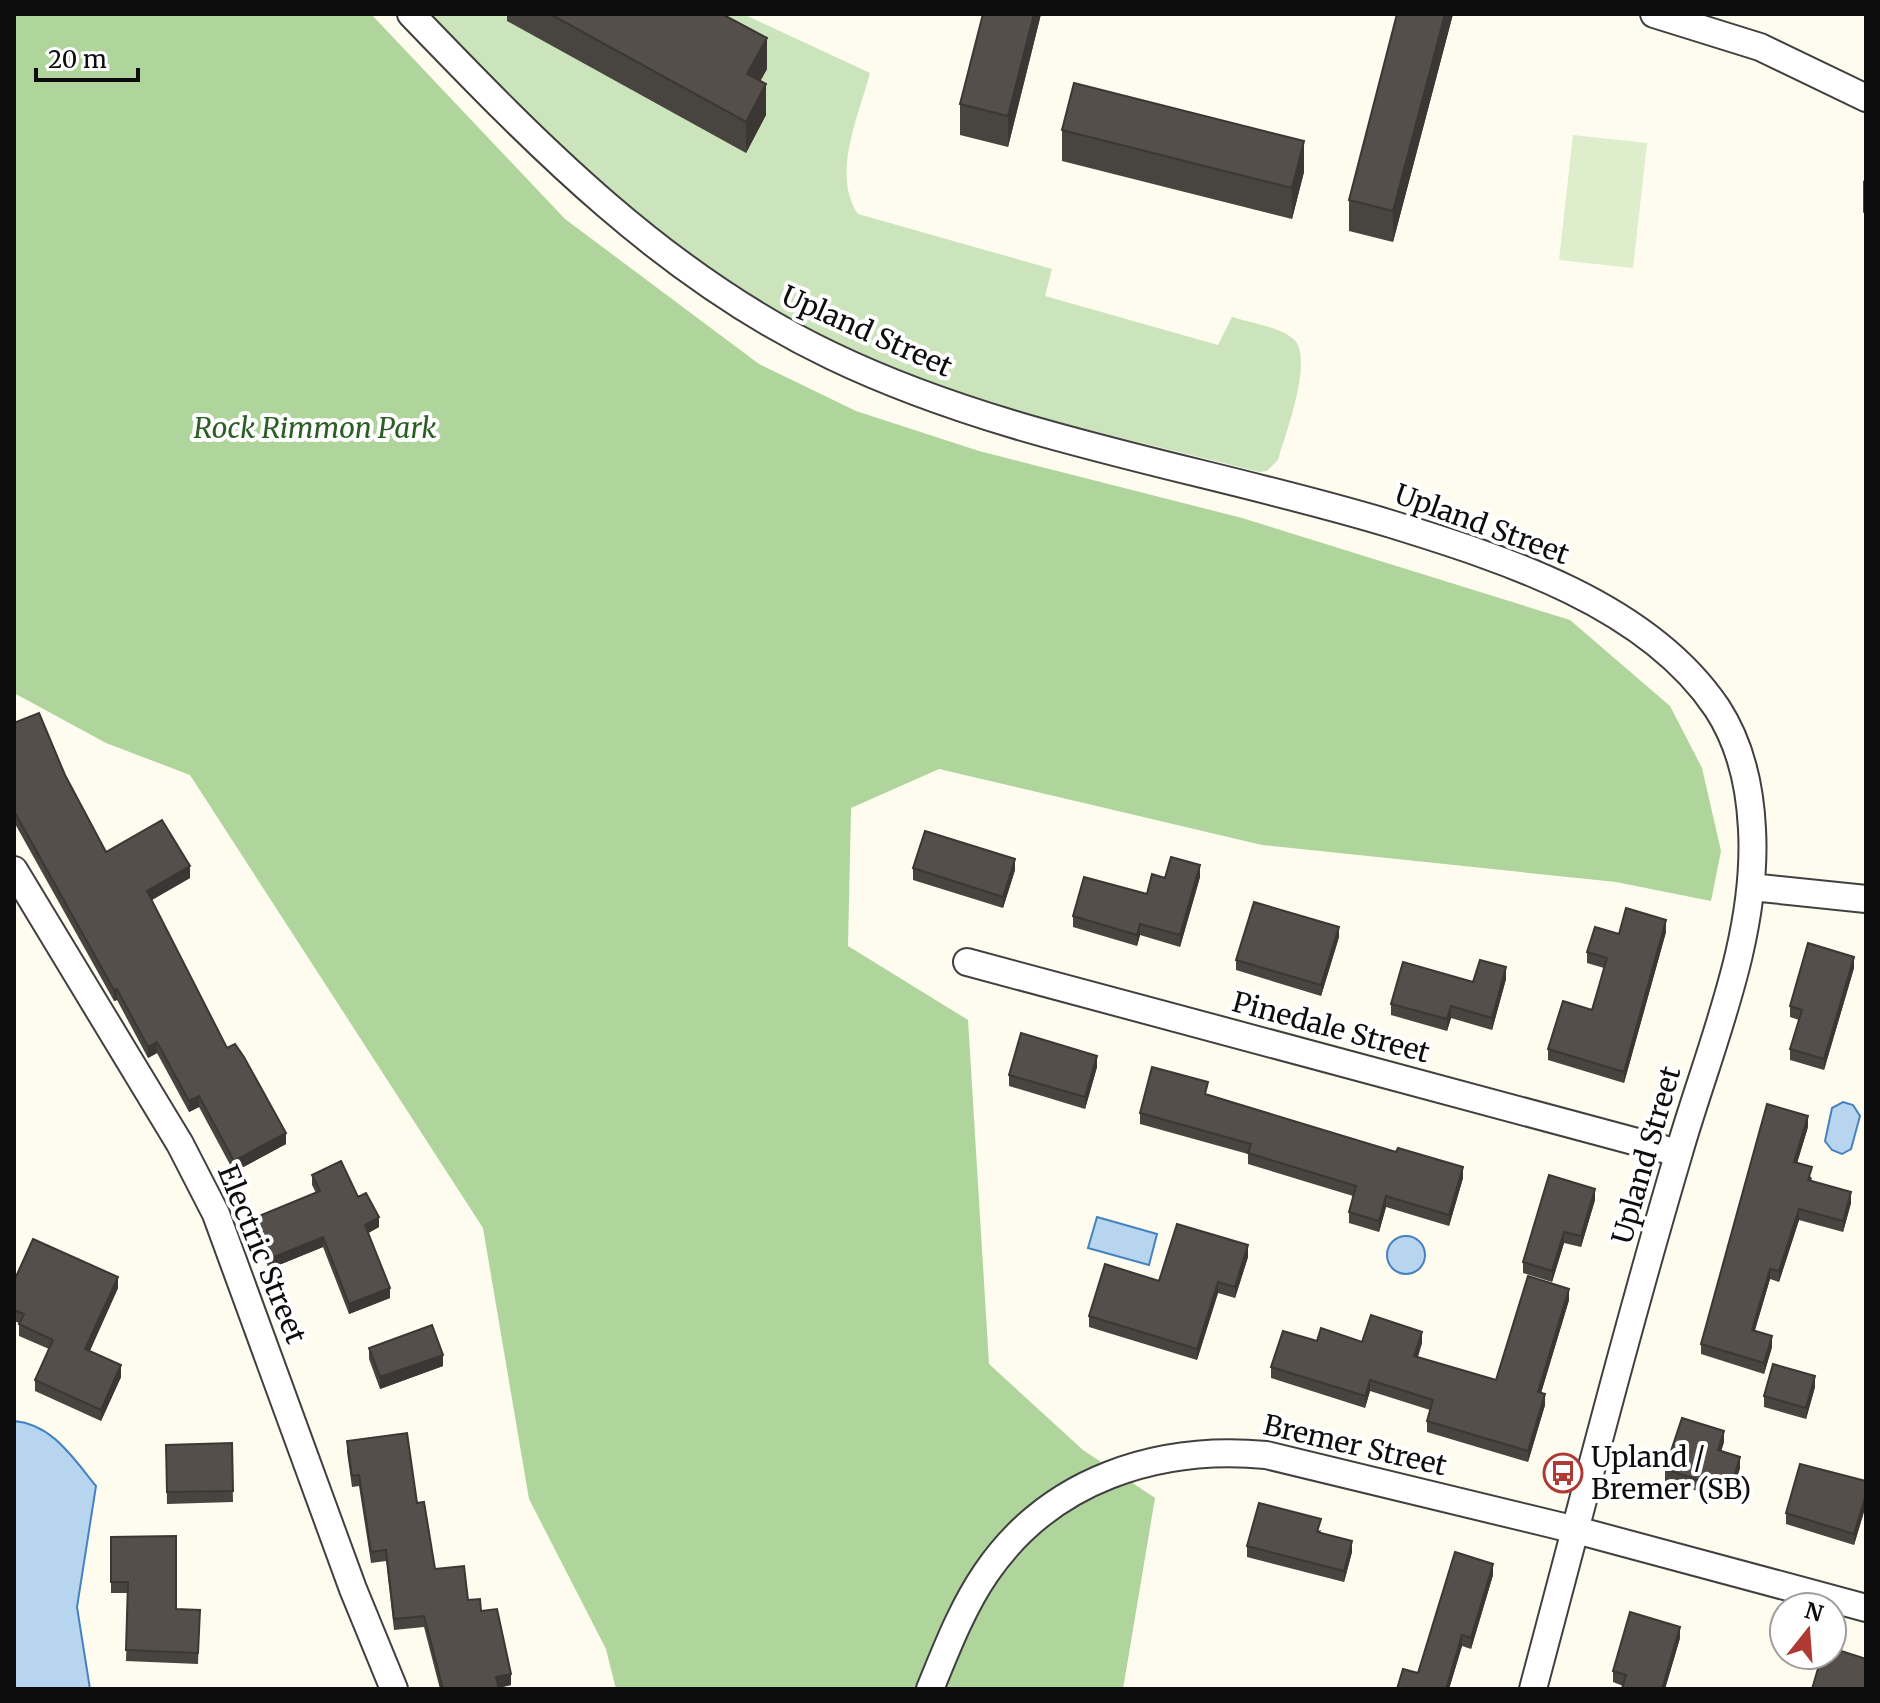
<svg xmlns="http://www.w3.org/2000/svg" width="1880" height="1703" font-family="Merriweather,serif">
<rect width="100%" height="100%" fill="#fdfcee"/>
<path fill="#cce4bb" d="M420,14H743L870,73C859,115 831,175 858,214L1052,269L1045,296L1218,345L1232,317C1251,323 1275,326 1291,337C1317,353 1285,434 1278,460L1267,471L1259,472C1105,432 939,402 798,325C651,246 538,130 420,14Z"/>
<path fill="#afd49c" d="M14,14H371L565,219L759,364L856,411L979,451L1242,518L1570,620L1670,706L1702,768L1721,851L1711,901L1616,882L1262,845L939,769L851,808L848,946L968,1020L989,1364L1083,1450L1155,1498L1123,1689H616L606,1649L529,1499L483,1228L190,775L106,743L14,693Z"/>
<path fill="#deedcc" d="M1573,135L1647,143L1633,268L1559,260Z"/>
<path fill="#b8d5f0" stroke="#4682c0" stroke-width="2" d="M1843,1102L1853,1105L1860,1116L1851,1149L1842,1154L1832,1150L1825,1141L1832,1108Z
M1097,1217L1157,1234L1149,1265L1088,1248Z
M1387 1255a19 19 0 1 1 38 0a19 19 0 1 1-38 0Z
M14,1421C52,1424 73,1458 96,1486L77,1607L90,1689H14Z"/>
<g fill="none" stroke-linecap="round" stroke-linejoin="round">
<defs>
<path id="street" d="M411,14C538,146 664,276 832,356C1007,440 1206,468 1391,524C1504,559 1647,604 1717,708C1740,743 1750,787 1752,829C1758,938 1710,1046 1680,1149C1627,1328 1581,1509 1533,1689
M1654,14L1760,47L1866,98
M14,870L180,1144L216,1214L353,1589L394,1689
M1751,887L1866,899
M967,962L1678,1153
M930,1689C946,1650 962,1608 986,1573C1050,1479 1158,1445 1266,1455L1576,1530L1866,1608"/>
</defs>
<use href="#street" stroke="#404040" stroke-width="30"/>
<use href="#street" stroke="#fff" stroke-width="26"/>
</g>
<path fill="#484440" d="M507,14H722L767,69L760,81L766,115L746,153L507,21Z
M1041,14L1008,147L960,135V104Z
M1453,14L1393,242L1349,231V200Z
M1062,130L1304,172L1292,219L1062,161Z
M1866,179V216L1863,212V181Z
M14,723L65,775L106,852L190,878L151,900L227,1048L286,1144L234,1172L199,1107L189,1112L157,1053L148,1058L117,1000L114,1001L14,822Z
M913,868L1015,870L1003,908L913,880Z
M1200,877L1180,947L1140,935L1137,946L1073,927V916L1147,894L1165,878Z
M1666,932L1624,1083L1548,1060V1049L1592,1010L1604,968L1587,963V952L1619,934Z
M1339,937L1321,996L1236,970V960Z
M1854,968L1824,1070L1790,1060V1049L1799,1020L1790,1017V1006Z
M1506,979L1492,1030L1451,1018L1447,1031L1391,1015V1004L1473,982Z
M1097,1067L1085,1109L1009,1086V1075Z
M1208,1094L1463,1178L1449,1226L1386,1207L1379,1232L1349,1223V1212L1353,1196L1248,1164V1154L1140,1124V1113Z
M1808,1127L1797,1163L1812,1178L1811,1181L1851,1203L1843,1232L1799,1220L1779,1282L1770,1279L1755,1330L1772,1347L1764,1374L1701,1354V1344Z
M312,1175L358,1197L379,1227L368,1233L390,1298L349,1314L323,1247L269,1269L252,1229V1219L316,1193L312,1185Z
M1595,1200L1581,1247L1564,1243L1552,1282L1523,1273V1262Z
M1248,1257L1235,1298L1218,1293L1197,1360L1089,1327V1316L1159,1281Z
M14,1281L118,1288L90,1351L121,1377L101,1421L35,1391V1380L49,1349L19,1336V1323L14,1321Z
M1569,1300L1541,1393L1545,1405L1528,1462L1427,1432V1421L1430,1410L1370,1391L1365,1408L1271,1378V1367L1317,1341L1362,1342L1422,1343L1418,1357L1496,1380Z
M369,1348L443,1366L380,1389L369,1359Z
M1815,1387L1806,1419L1764,1407V1396Z
M347,1441L417,1503L435,1569L481,1611L511,1685L499,1688V1689H440L424,1627L394,1630L386,1561L371,1563L359,1486L352,1487L347,1452Z
M1724,1442L1721,1451L1740,1468L1730,1501L1665,1481V1469Z
M232,1443L233,1502L167,1504L166,1445Z
M1866,1481V1505L1854,1545L1786,1524V1513Z
M1321,1530L1320,1533L1352,1552L1344,1582L1247,1557V1546Z
M111,1537L176,1609L200,1610L198,1664L126,1661L128,1593H111Z
M1493,1575L1471,1649L1462,1646L1449,1689H1397L1418,1673Z
M1680,1638L1665,1689H1622L1623,1686L1613,1682V1671Z"/>
<path fill="#3b3734" d="M1034,14H1041L1008,147V116Z
M1445,14H1453L1393,242V211Z
M767,38V69L747,105V74Z
M766,84V115L746,153V122Z
M1304,141V172L1292,219V188Z
M1015,859V870L1003,908V897Z
M1200,865V877L1180,947V935Z
M190,866V878L147,903V891Z
M1666,920V932L1624,1083V1072Z
M1140,924V935L1137,946V935Z
M1339,927V937L1321,996V985Z
M1854,957V968L1824,1070V1059Z
M1506,967V979L1492,1030V1018Z
M117,989V1000L114,1001V990Z
M1451,1006V1018L1447,1031V1019Z
M157,1042V1053L148,1058V1047Z
M1097,1056V1067L1085,1109V1097Z
M199,1096V1107L189,1112V1101Z
M1808,1116V1127L1794,1173V1162Z
M286,1133V1144L234,1172V1161Z
M1463,1167V1178L1449,1226V1215Z
M1595,1189V1200L1581,1247V1236Z
M1851,1192V1203L1843,1232V1221Z
M1386,1196V1207L1379,1232V1221Z
M1799,1209V1220L1779,1282V1271Z
M379,1217V1227L365,1235V1225Z
M1564,1232V1243L1552,1282V1271Z
M323,1237V1247L269,1269V1259Z
M1248,1245V1257L1235,1298V1287Z
M1770,1269V1279L1752,1340V1330Z
M118,1277V1288L85,1361V1349Z
M1218,1282V1293L1197,1360V1349Z
M390,1288V1298L349,1314V1304Z
M1569,1289V1300L1538,1403V1392Z
M1422,1332V1343L1414,1367V1356Z
M1772,1336V1347L1764,1374V1363Z
M443,1355V1366L380,1389V1377Z
M121,1365V1377L101,1421V1410Z
M1815,1376V1387L1806,1419V1408Z
M1370,1380V1391L1365,1408V1396Z
M1545,1394V1405L1528,1462V1451Z
M1724,1431V1442L1718,1461V1450Z
M1740,1457V1468L1730,1501V1490Z
M1866,1494V1505L1854,1545V1534Z
M1352,1541V1552L1344,1582V1571Z
M1493,1564V1575L1471,1649V1638Z
M1680,1627V1638L1665,1689H1662Z
M1462,1635V1646L1449,1689H1446Z
M511,1674V1685L496,1688V1677Z"/>
<path fill="#544f4a" stroke="#3b3734" stroke-width="2" d="M550,14H722L767,38L747,74L766,84L746,122Z
M983,14H1034L1008,116L960,104Z
M1397,14H1445L1393,211L1349,200Z
M1074,83L1304,141L1292,188L1062,130Z
M39,713L65,775L106,852L162,820L190,866L147,891L227,1048L235,1044L244,1057L286,1133L234,1161L199,1096L189,1101L157,1042L148,1047L117,989L114,990L14,811V723Z
M925,831L1015,859L1003,897L913,868Z
M1171,857L1200,865L1180,935L1140,924L1137,935L1073,916L1084,877L1147,894L1152,874L1165,878Z
M1254,902L1339,927L1321,985L1236,960Z
M1626,908L1666,920L1624,1072L1548,1049L1563,1001L1592,1010L1607,958L1587,952L1595,927L1619,934Z
M1808,943L1854,957L1824,1059L1790,1049L1802,1010L1790,1006Z
M1480,960L1506,967L1492,1018L1451,1006L1447,1019L1391,1004L1403,962L1473,982Z
M1021,1033L1097,1056L1085,1097L1009,1075Z
M1152,1067L1208,1082L1205,1094L1396,1152L1398,1148L1463,1167L1449,1215L1386,1196L1379,1221L1349,1212L1356,1186L1248,1153L1251,1144L1140,1113Z
M1767,1104L1808,1116L1794,1162L1812,1167L1808,1180L1851,1192L1843,1221L1799,1209L1779,1271L1770,1269L1752,1330L1772,1336L1764,1363L1701,1344Z
M341,1161L358,1197L366,1193L379,1217L365,1225L390,1288L349,1304L323,1237L269,1259L252,1219L320,1191L312,1175Z
M1549,1175L1595,1189L1581,1236L1564,1232L1552,1271L1523,1262Z
M1177,1224L1248,1245L1235,1287L1218,1282L1197,1349L1089,1316L1105,1264L1159,1281Z
M33,1239L118,1277L85,1349L121,1365L101,1410L35,1380L53,1340L19,1324L24,1314L14,1310V1281Z
M1528,1276L1569,1289L1538,1392L1545,1394L1528,1451L1427,1421L1433,1400L1370,1380L1365,1396L1271,1367L1283,1331L1317,1341L1321,1328L1362,1342L1371,1315L1422,1332L1414,1356L1496,1380Z
M432,1325L443,1355L380,1377L369,1348Z
M1773,1364L1815,1376L1806,1408L1764,1396Z
M1682,1418L1724,1431L1718,1450L1740,1457L1730,1490L1665,1469Z
M407,1433L417,1503L424,1502L435,1569L464,1566L468,1600L480,1599L481,1611L497,1609L511,1674L496,1677L499,1689H443L424,1616L394,1619L386,1550L371,1552L359,1475L352,1476L347,1441Z
M232,1443L233,1491L167,1492L166,1445Z
M1800,1464L1866,1481V1494L1854,1534L1786,1513Z
M1259,1503L1321,1519L1317,1532L1352,1541L1344,1571L1247,1546Z
M176,1536V1609L200,1610L198,1653L126,1650L128,1582H111V1537Z
M1455,1552L1493,1564L1471,1638L1462,1635L1446,1689H1397L1403,1669L1418,1673Z
M1630,1612L1680,1627L1662,1689H1622L1626,1675L1613,1671Z
M1832,1648L1866,1659L1865,1689H1812L1822,1655H1832Z"/>
<defs>
<symbol id="bus-ring" viewBox="-11 -11 22 22"><circle r="9.5" fill="#fff" stroke="#af3a33" stroke-width="1.5"/><path d="M-5-6H5V4H4V6H2V4H-2V6H-4V4H-5ZM-3.5-4V0h7V-4ZM-3.5 1.2v1.5H-2V1.2ZM2 1.2v1.5H3.5V1.2Z" fill="#af3a33"/></symbol>
</defs>
<g fill-rule="evenodd">
<use href="#bus-ring" x="1541" y="1451" width="44" height="44"/>
</g>
<g text-anchor="middle" stroke-width="8" stroke-linejoin="round" paint-order="stroke">
<g font-size="28" fill="#0d0d0d" stroke="#fff">
<text transform="translate(867 331) rotate(24)" y="10">Upland Street</text>
<text transform="translate(1482 524) rotate(20)" y="10">Upland Street</text>
<text transform="translate(1331 1027) rotate(15)" y="10">Pinedale Street</text>
<text transform="translate(1646 1155) rotate(-74)" y="10">Upland Street</text>
<text transform="translate(262 1254) rotate(68)" y="10">Electric Street</text>
<text transform="translate(1355 1445) rotate(13)" y="10">Bremer Street</text>
</g>
<g font-size="28" font-style="italic" fill="#2a5e24" stroke="#fff">
<text x="315" y="438">Rock Rimmon Park</text>
</g>
<g font-size="28" fill="#0d0d0d" stroke="#fff" text-anchor="start">
<text x="1591" y="1467">Upland /<tspan x="1591" dy="32">Bremer (SB)</tspan></text>
</g>
</g>
<rect width="1880" height="1703" fill="none" stroke="#0d0d0d" stroke-width="32"/>
<g transform="translate(1808 1631) rotate(17)"><circle r="38" fill="#ffffff" stroke="#9e9e9e" stroke-width="2"/>
<path d="M0-6L14 30L0 20L-14 30Z" fill="#af3a33"/>
<text y="-12" font-size="22" font-weight="bold" text-anchor="middle" fill="#0d0d0d">N</text>
</g>
<path d="M36 68v12h102v-12" fill="none" stroke="#0d0d0d" stroke-width="4"/>
<text x="48" y="68" font-size="24" fill="#0d0d0d" stroke="#ffffff" stroke-width="6" paint-order="stroke">20 m</text>
</svg>
